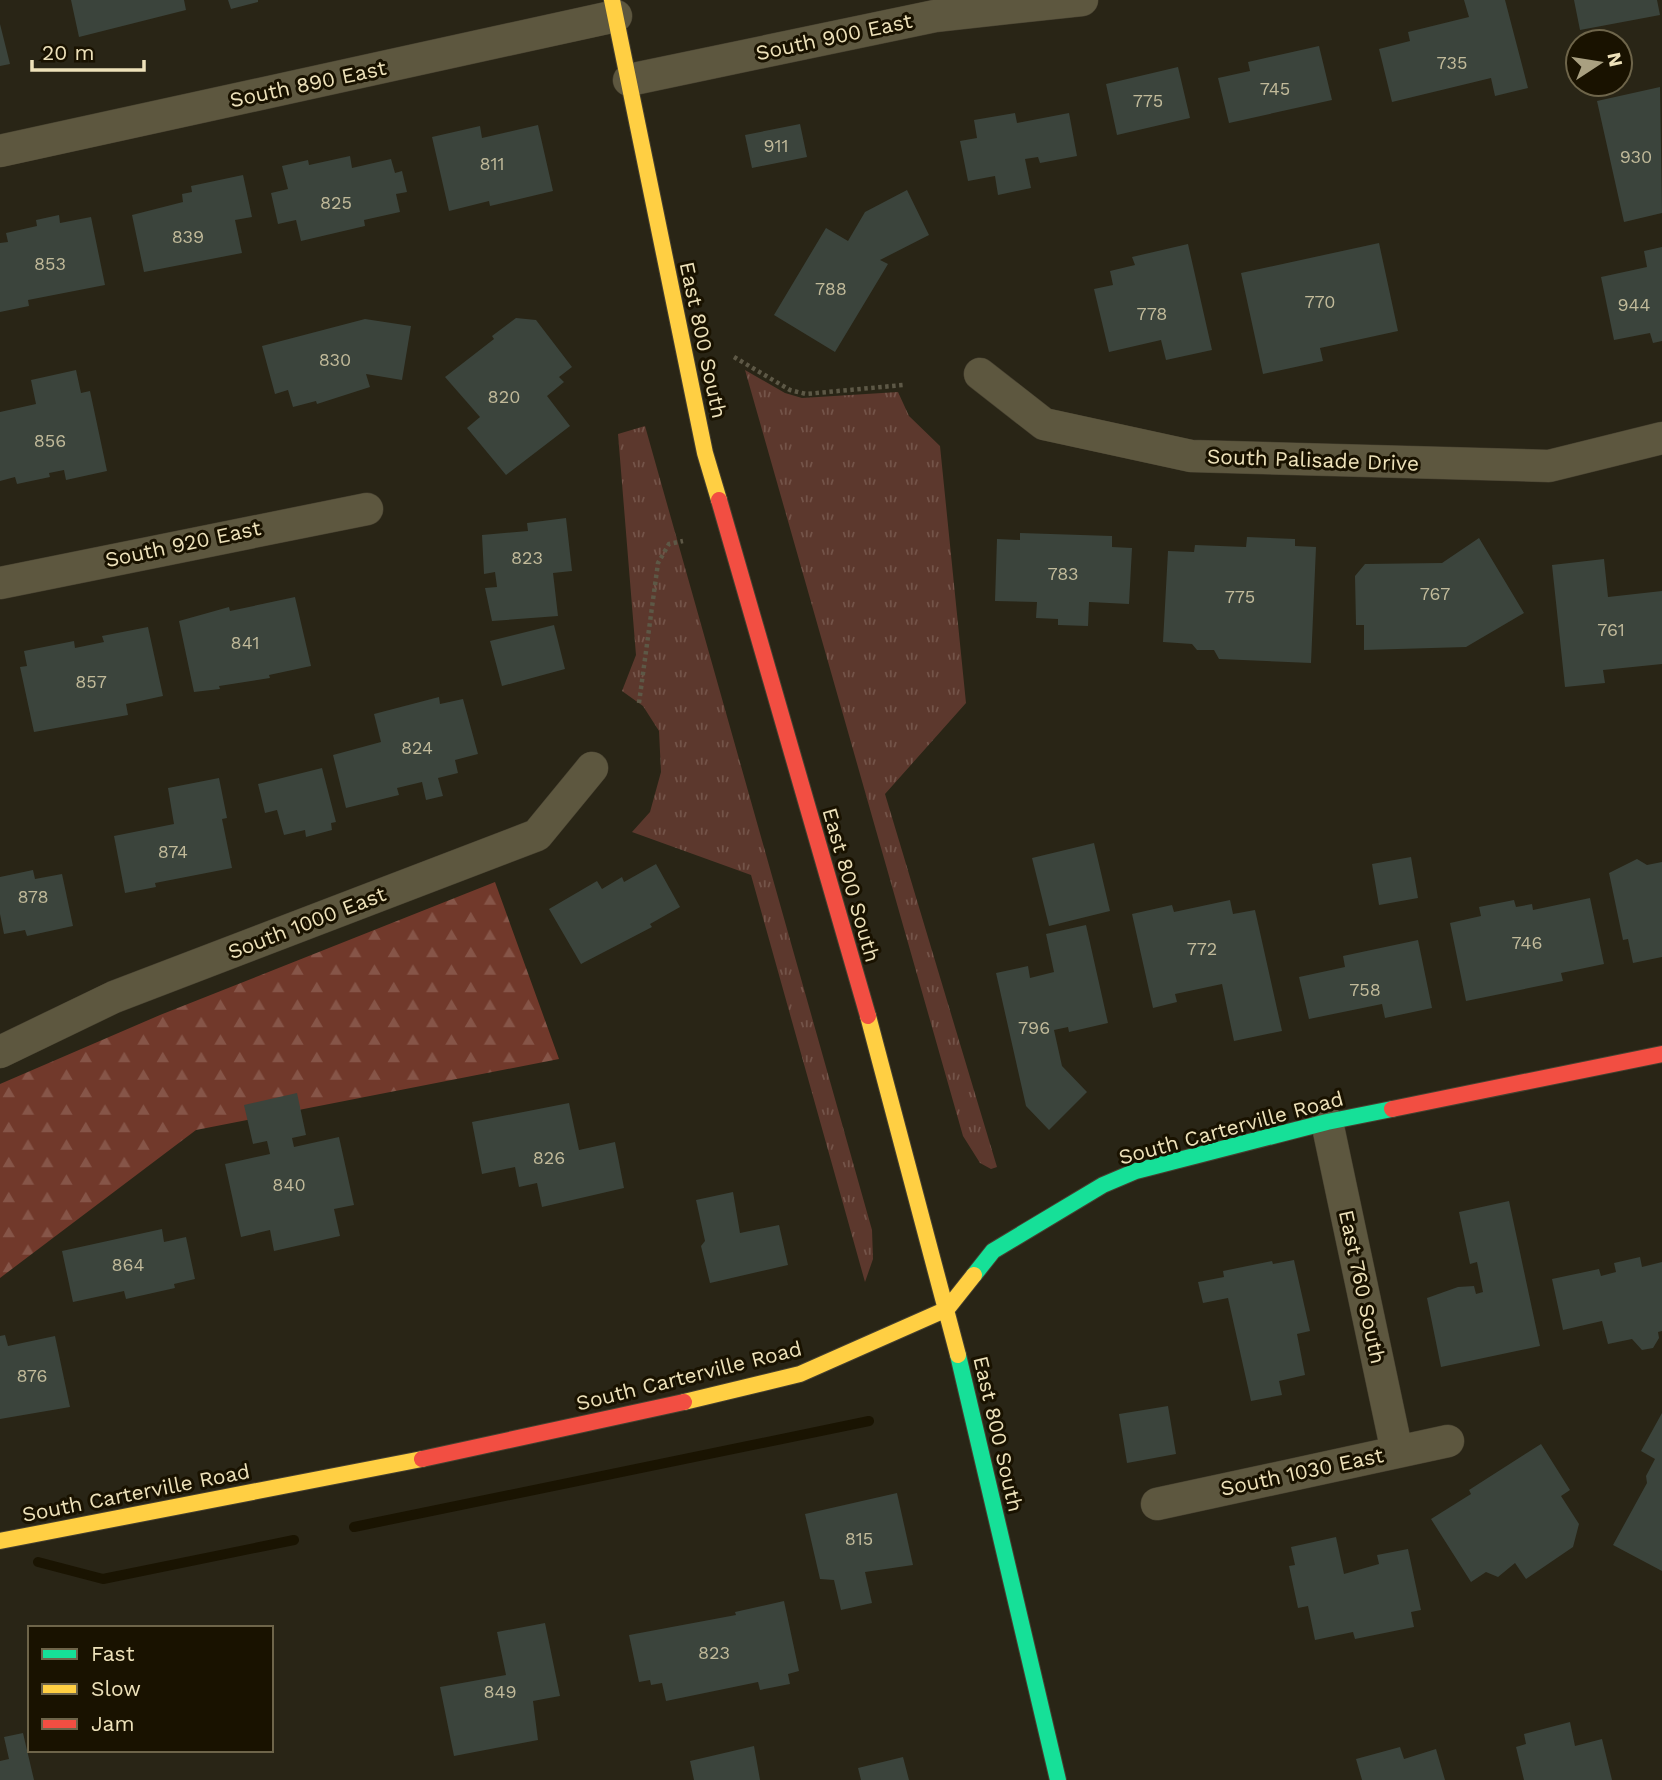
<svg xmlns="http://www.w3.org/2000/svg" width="1662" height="1780" font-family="'Work Sans',sans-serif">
<defs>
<pattern id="grass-tufts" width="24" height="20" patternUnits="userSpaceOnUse" patternTransform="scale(1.75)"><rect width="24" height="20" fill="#5c382d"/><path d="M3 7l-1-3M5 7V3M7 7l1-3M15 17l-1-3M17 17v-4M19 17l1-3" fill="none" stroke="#745449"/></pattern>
<pattern id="forest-firs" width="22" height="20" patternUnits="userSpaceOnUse" patternTransform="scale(1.75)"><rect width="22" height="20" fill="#71392b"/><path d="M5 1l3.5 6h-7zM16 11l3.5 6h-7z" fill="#865548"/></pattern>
</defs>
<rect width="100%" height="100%" fill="#292516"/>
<path fill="url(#grass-tufts)" d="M745,370L785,393L802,398L898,392L909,416L940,446L966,703L885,794L997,1167L991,1169L980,1163L963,1136Z
M645,426L872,1230L873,1259L865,1282L751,875L632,832L650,812L661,772L659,731L643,706L622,691L636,655L618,434Z"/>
<path fill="url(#forest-firs)" d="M495,882L559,1059L196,1130L0,1278V1084L160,1015Z"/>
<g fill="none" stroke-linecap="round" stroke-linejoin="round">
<path stroke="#1a1402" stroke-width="10" d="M354,1527L869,1421
M38,1562L103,1579L294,1540"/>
</g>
<path fill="#3b443c" d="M71,0H184L186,10L79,37Z
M228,0H258V2L231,9Z
M1464,0H1505L1528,88L1495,96L1491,78L1392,102L1379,49L1410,41L1408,32L1469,17Z
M1574,0H1657L1660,15L1580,30Z
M0,24L10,64L0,66Z
M1319,46L1332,100L1229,123L1218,78L1250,71L1248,62Z
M1178,67L1190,118L1117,135L1106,84Z
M1660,87L1662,213L1624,222L1597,101Z
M1015,113L1017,123L1069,113L1077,156L1040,163L1038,157L1025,159L1031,188L998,195L995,176L968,181L960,141L977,138L974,120Z
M800,124L807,157L752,168L745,135Z
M538,125L553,191L490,206L489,201L449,211L432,137L480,126L482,138Z
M350,156L352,168L391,159L395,173L402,171L407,192L396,194L400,212L364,220L365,226L301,241L296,220L278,224L271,193L288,189L282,166L308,160L309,165Z
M243,175L252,217L235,220L242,253L144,272L132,215L183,202L182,194L192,192L191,186Z
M907,190L929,235L880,260L888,264L835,352L774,315L826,228L848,241L865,212Z
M59,215L60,223L91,217L105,285L28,300L29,306L0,312V243L8,242L6,233L37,226L36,220Z
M1379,243L1398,331L1320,348L1323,361L1263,374L1241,273Z
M1188,244L1212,350L1166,360L1161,340L1109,352L1094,289L1113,285L1110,271L1135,265L1132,257Z
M1662,247V341L1653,343L1650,333L1614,340L1601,277L1647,267L1644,251Z
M516,318L536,320L572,367L559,377L564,382L547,396L570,426L506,475L467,428L480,417L445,377L494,339L492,336Z
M365,319L411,326L402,380L366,374L370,387L317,404L316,401L293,407L288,390L275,394L262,346Z
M76,370L81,393L90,391L107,471L66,480L64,470L49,473L50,477L17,484L15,477L0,481V412L36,404L31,380Z
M566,518L572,571L553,573L558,616L492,621L485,588L497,587L495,572L484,574L482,535L528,531L527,523Z
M1020,533L1112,536V547L1132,548L1129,604L1089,602L1088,626L1058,625V619L1036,618L1037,602L995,601L997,539L1020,540Z
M1247,537L1295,539V546L1316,547L1311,663L1219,659L1214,650H1197L1192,644L1163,642L1168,551L1194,552L1195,545L1246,547Z
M1479,538L1524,613L1466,647L1364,650V625H1356L1355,576L1365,564L1442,563Z
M1604,559L1608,597L1662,591V664L1603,670L1605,683L1565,687L1552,565Z
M295,597L311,666L269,675L270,678L219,686L220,689L194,692L179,621L229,607L230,611Z
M554,625L565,669L502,686L490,641Z
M148,627L163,696L126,704L128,715L34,732L20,667L27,666L24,651L74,641L75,648L104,642L102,636Z
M439,697L440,704L463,699L478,754L455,760L458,773L438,778L443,796L426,800L422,782L397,788L399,795L346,808L333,755L381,742L374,714Z
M322,768L336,822L331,823L332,830L306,837L305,830L284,835L277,810L265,813L258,784Z
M219,778L227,818L222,819L232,868L155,883L156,887L125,893L114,836L174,824L168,788Z
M1094,843L1110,911L1049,926L1032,858Z
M1411,857L1418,898L1379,905L1372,864Z
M1637,859L1647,865L1662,862V957L1633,963L1628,939L1623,940L1609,873Z
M656,864L680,907L650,924L652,927L581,964L549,909L597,881L602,889L622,877L624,882Z
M33,870L35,879L62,874L73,926L27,936L25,930L4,934L0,914V877Z
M1590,898L1604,964L1561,973L1563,981L1466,1001L1450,923L1481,916L1479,907L1514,900L1516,907L1532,904L1533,910Z
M1230,900L1233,914L1255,910L1282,1031L1234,1041L1222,984L1175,994L1177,1002L1153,1008L1132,914L1172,905L1174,912Z
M1086,925L1108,1023L1069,1032L1068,1027L1054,1030L1062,1066L1087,1092L1049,1130L1026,1106L996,973L1028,966L1030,978L1054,972L1046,934Z
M1418,940L1432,1008L1385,1018L1382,1004L1309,1019L1299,977L1345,967L1343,956Z
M297,1093L306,1135L292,1138L294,1147L339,1137L354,1205L334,1209L340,1236L274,1251L270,1230L241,1237L225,1164L270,1154L267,1141L253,1144L244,1105Z
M569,1103L579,1150L615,1142L624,1188L542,1207L537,1183L519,1187L515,1167L482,1174L472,1122Z
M733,1192L740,1233L779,1225L788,1265L710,1283L701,1246L705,1241L696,1200Z
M1509,1201L1540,1346L1441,1367L1427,1298L1458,1287L1474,1286L1476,1294L1483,1292L1477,1262L1470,1264L1459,1212Z
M162,1229L164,1242L186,1237L195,1279L174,1284L175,1288L126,1299L124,1291L73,1302L62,1251Z
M1640,1257L1642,1267L1662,1262V1331L1658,1332L1659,1338L1653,1348L1642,1350L1632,1339L1608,1344L1602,1321L1563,1330L1552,1279L1599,1269L1601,1276L1616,1272L1614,1263Z
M1294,1260L1310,1331L1297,1334L1305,1375L1279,1381L1282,1395L1251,1401L1228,1298L1203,1303L1198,1282L1224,1277L1223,1271L1272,1261L1273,1264Z
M5,1335L8,1346L55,1336L70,1407L0,1419V1336Z
M1168,1406L1176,1454L1127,1463L1119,1414Z
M1662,1413V1571L1613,1545L1647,1483L1646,1476L1655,1459L1641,1451Z
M1541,1444L1570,1490L1561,1496L1579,1524L1573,1547L1526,1579L1515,1563L1498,1577L1486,1572L1471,1582L1431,1519L1471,1494L1469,1490Z
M897,1493L913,1565L865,1572L872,1603L841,1610L834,1580L820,1579L805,1514Z
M1336,1537L1344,1574L1379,1564L1377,1555L1408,1549L1421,1610L1411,1612L1414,1627L1355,1639L1353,1632L1315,1640L1308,1606L1298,1608L1289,1566L1295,1565L1291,1547Z
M784,1601L799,1671L788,1674L790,1684L760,1690L758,1682L666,1701L662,1683L651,1685L650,1680L639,1682L629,1635L736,1615L735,1612Z
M545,1623L560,1696L533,1701L538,1740L454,1756L440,1687L506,1675L497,1632Z
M1570,1722L1575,1746L1602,1739L1612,1780H1524L1516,1747L1526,1744L1524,1734Z
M23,1733L34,1780H0V1761L9,1759L4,1737Z
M754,1746L760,1780H694L690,1761Z
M1400,1747L1404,1759L1436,1749L1445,1780H1362L1356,1759Z
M903,1757L909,1780H861L858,1768Z"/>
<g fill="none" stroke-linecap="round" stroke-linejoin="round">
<defs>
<path id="street" d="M629,80L935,16L1082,0
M0,151L616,16
M980,374L1044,424L1191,456L1549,466L1662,438
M0,583L367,509
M0,1052L114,997L537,835L592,768
M1327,1122L1397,1452
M1157,1504L1448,1441"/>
<path id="fast" d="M974,1275L993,1251L1103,1185L1136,1171L1327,1122L1392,1109
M958,1355L1058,1780"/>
<path id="slow" d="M612,0L705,453L719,500
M868,1016L958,1355
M684,1402L800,1374L947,1309L974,1275
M0,1541L422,1459"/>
<path id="jam" d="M719,500L868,1016
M1392,1109L1662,1054
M422,1459L684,1402"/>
</defs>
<use href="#street" stroke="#464030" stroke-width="33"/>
<use href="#fast" stroke="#464030" stroke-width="18"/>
<use href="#slow" stroke="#464030" stroke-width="18"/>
<use href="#jam" stroke="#464030" stroke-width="18"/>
<path stroke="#5d5846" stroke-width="4.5" stroke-dasharray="3.5 3.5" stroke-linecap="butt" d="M734,357L790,390L806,394L903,385
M639,703L658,563L669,544L683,541"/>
<use href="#street" stroke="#5d573f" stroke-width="32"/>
<use href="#fast" stroke="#16e098" stroke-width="16"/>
<use href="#slow" stroke="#ffcf43" stroke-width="16"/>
<use href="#jam" stroke="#f24e42" stroke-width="16"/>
</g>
<g text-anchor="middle" stroke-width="6" stroke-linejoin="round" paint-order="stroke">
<g font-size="18" fill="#c1ba9a">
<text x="1452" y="69">735</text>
<text x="1275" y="95">745</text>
<text x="1148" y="107">775</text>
<text x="776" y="152">911</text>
<text x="1636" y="163">930</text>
<text x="492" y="170">811</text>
<text x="336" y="209">825</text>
<text x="188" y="243">839</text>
<text x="50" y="270">853</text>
<text x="831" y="295">788</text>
<text x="1320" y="308">770</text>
<text x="1634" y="311">944</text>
<text x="1152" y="320">778</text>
<text x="335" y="366">830</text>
<text x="504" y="403">820</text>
<text x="50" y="447">856</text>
<text x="527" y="564">823</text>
<text x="1063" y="580">783</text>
<text x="1435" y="600">767</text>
<text x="1240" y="603">775</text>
<text x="1611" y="636">761</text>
<text x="245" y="649">841</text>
<text x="91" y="688">857</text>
<text x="417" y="754">824</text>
<text x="173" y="858">874</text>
<text x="33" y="903">878</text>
<text x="1527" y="949">746</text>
<text x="1202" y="955">772</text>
<text x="1365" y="996">758</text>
<text x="1034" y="1034">796</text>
<text x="549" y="1164">826</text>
<text x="289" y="1191">840</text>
<text x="128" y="1271">864</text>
<text x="32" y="1382">876</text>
<text x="859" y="1545">815</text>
<text x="714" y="1659">823</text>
<text x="500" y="1698">849</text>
</g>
<g font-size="21" fill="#eee2ba" stroke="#191200">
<text transform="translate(834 37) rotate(-12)" y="7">South 900 East</text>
<text transform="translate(308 84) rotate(-12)" y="7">South 890 East</text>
<text transform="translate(703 340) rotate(78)" y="7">East 800 South</text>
<text transform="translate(1313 460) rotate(2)" y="7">South Palisade Drive</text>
<text transform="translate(183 544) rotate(-12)" y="7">South 920 East</text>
<text transform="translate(851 885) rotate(74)" y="7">East 800 South</text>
<text transform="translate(307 923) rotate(-21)" y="7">South 1000 East</text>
<text transform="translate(1231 1128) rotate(-15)" y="7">South Carterville Road</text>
<text transform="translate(1362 1287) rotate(78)" y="7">East 760 South</text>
<text transform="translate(689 1376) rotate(-14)" y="7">South Carterville Road</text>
<text transform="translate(998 1434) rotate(77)" y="7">East 800 South</text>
<text transform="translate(1302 1472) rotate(-12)" y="7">South 1030 East</text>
<text transform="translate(136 1493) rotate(-11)" y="7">South Carterville Road</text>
</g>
</g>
<rect x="28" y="1626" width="245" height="126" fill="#191200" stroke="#6e654a" stroke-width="2"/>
<rect x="42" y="1649" width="35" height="10" fill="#16e098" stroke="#6e654a" stroke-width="2"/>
<text x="91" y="1661" font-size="21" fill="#eee2ba">Fast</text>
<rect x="42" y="1684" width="35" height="10" fill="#ffcf43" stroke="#6e654a" stroke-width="2"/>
<text x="91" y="1696" font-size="21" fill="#eee2ba">Slow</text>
<rect x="42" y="1719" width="35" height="10" fill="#f24e42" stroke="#6e654a" stroke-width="2"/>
<text x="91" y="1731" font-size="21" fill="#eee2ba">Jam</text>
<g transform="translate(1599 63) rotate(78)"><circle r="33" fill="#191200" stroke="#6e654a" stroke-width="2"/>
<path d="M0-5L12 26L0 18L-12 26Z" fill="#a9a081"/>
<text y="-10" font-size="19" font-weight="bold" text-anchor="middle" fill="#eee2ba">N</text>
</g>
<path d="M32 60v10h112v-10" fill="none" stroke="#eee2ba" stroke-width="3.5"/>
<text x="42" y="60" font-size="21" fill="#eee2ba" stroke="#191200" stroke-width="5" paint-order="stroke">20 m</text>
</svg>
